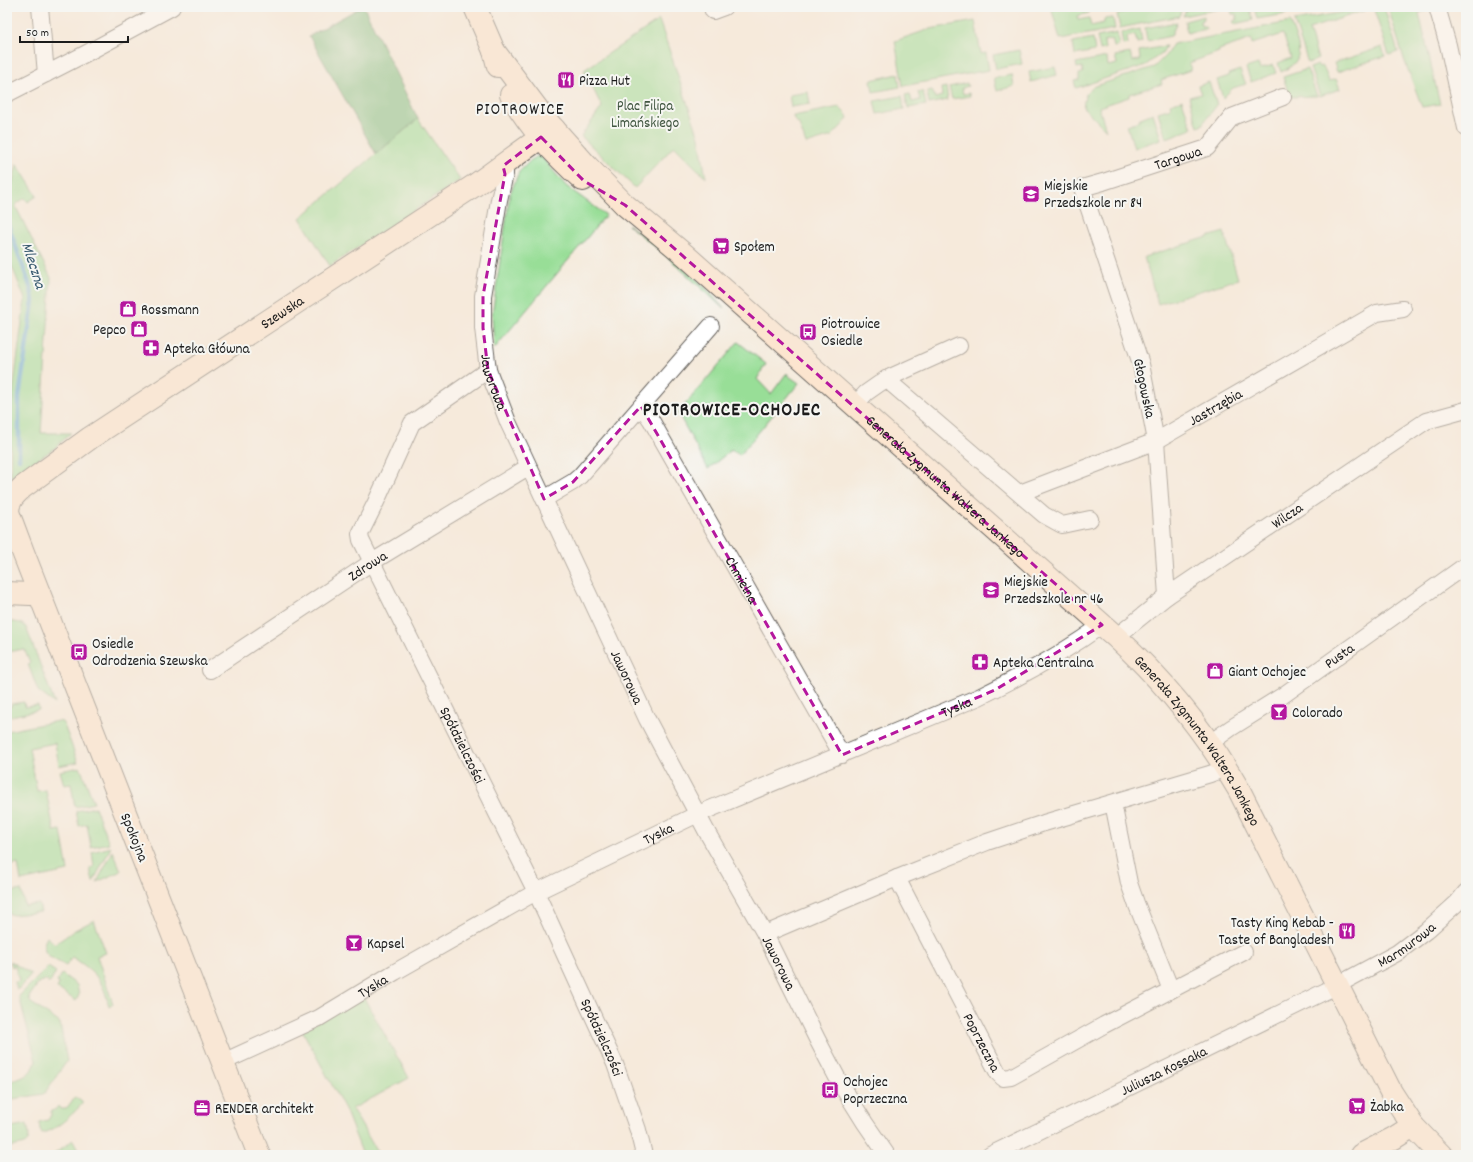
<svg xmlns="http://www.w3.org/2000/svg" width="1473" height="1162" font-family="Dekko,sans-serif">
<rect width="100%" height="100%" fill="#f6f6f2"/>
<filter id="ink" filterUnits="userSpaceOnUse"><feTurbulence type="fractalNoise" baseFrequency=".025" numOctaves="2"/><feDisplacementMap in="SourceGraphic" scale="8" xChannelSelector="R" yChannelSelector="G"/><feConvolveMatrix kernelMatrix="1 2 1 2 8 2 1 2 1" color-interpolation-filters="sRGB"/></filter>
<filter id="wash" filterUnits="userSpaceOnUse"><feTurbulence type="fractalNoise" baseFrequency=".012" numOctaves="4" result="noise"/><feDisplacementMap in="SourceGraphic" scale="16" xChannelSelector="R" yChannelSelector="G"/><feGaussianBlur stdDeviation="0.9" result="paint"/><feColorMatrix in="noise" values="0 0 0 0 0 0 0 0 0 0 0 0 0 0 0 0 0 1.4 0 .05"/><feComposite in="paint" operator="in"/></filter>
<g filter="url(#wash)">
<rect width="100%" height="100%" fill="#f5eadb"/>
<path fill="#98de97" stroke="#5a7d5a" d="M1088,7L1089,13L1077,16L1078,20L1089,18L1091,26L1104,23V19L1113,18L1115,29L1060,39L1051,7Z
M1147,7H1183L1179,16L1120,28L1117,14Z
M1187,7H1229L1183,16Z
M1254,7H1284L1286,14L1257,19Z
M1373,7H1384L1398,52L1389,55Z
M1388,7H1434V8L1419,13L1440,104L1422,107L1404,59Z
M1250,8L1253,20L1234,24L1233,21L1237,20L1236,14H1232L1231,11Z
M1365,8L1366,10L1309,29L1318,59L1308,63L1294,21Z
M1204,16V19L1200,21L1201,26H1205L1206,29L1187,33L1185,21Z
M659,20L699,137L706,178L674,146L635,188L581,136L602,107L584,70Z
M975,21L981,54L986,53L989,70L903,86L895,41L930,29Z
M1177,22L1171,36L1147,41L1145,28Z
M1290,22C1298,44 1308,60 1281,72L1278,63L1291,58L1283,34L1252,44L1251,39L1219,50V52L1189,63L1191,70L1161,80L1162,84L1129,94V97L1099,107L1106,130L1083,107L1085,96L1092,87L1154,67L1166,55L1173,44Z
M1140,29L1142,42L1137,43L1135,35L1127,37L1128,44L1123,45L1121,33Z
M1117,33L1119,46L1114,47L1112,39L1104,41L1105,49L1100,50L1097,37Z
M1093,38L1095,51L1075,55L1073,42Z
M1166,46L1163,52L1146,65L1076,88L1074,81L1079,80V74L1083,73L1082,67L1077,68L1076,63L1107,57L1108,66L1117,64L1115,56L1130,53L1132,61L1140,60L1139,51Z
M1382,47L1385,56L1337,72L1334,63Z
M1019,50L1022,64L996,69L993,55Z
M1258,64L1260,69L1273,65L1276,73L1251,82L1246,68Z
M1318,65L1319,67L1323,66L1329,81L1336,79L1340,89L1320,96L1310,68Z
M1055,67L1057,75L1031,82L1029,72Z
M1307,69L1317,96L1290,97L1283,77Z
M1240,70L1246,84L1233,88L1223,98L1217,80L1229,76L1228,74Z
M898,74L900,87L873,92L871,80Z
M1012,75L1014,86L997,91L994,78Z
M1209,82L1217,105L1201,126L1198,127L1189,97L1201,94L1198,86Z
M967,83L968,86L962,88L963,94L969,93L970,96L952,99L949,87Z
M946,87L948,100L929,104L927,91L932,90L935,98L942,96L941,88Z
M808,92L810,104L791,107L789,95Z
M918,92H923L926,105L908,108L905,95L910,94L912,102L920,100Z
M902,96L904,109L877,114L874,101Z
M1182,100L1192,129L1166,138L1158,112L1171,108L1170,104Z
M839,107L847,115L848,119L832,136L806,144L799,124L794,120L793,116Z
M1153,113L1161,139L1134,148L1127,125L1139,121L1138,119Z
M418,119L460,180L330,266L300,218Z
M540,155L566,186L606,215L494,349L492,315L510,194L519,172L531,160Z
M17,164L37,196L28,202L25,198L15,205L51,278L41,433H71L55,448L11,477L10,415L25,299L7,254V188L12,185Z
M628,225L658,245L703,285L724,309L661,251Z
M1224,232L1238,279L1158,304L1144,257Z
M738,342L766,364L757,379L771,394L786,374L799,383L740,455L731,450L708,469L678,413Z
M7,621L21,623L26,627L55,704L38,691L28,664L30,662L24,649L7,652Z
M24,702L25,707L38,705L39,710L7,717V707L12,706L11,704Z
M58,721L62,722L64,725L78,762L59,766L55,743L29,748L37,791L46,790L54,831L61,830L68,871L21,881L18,864L7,866V731Z
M80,767L94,803L75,807L71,784L64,785L60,771Z
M95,807L109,843L91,847L87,824L79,826L76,811Z
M111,847L93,882L90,868L94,867L92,852Z
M113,851L121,871L97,882Z
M21,890L25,906L39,904L41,912L13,915L7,913V893Z
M94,920L106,953L97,956L113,1004L109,1007C103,979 95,972 72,957L66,966C54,959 37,954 47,937L55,944L75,930Z
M10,961L31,974L19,989L17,990L15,982L19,981L15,966L12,967Z
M48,967L56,972L50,983L46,980L39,982L29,997L30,1002L60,1023L67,1061L44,1094L7,1100V1082C22,1078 30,1077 36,1061L19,996Z
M62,974L77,985L79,995L76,1001L57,988L59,984L57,982Z
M363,996L409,1078L352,1109L379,1155H363L345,1109L302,1030Z
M75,1097L82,1102V1104C74,1113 54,1132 42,1133L40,1129L39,1122L48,1120L51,1115V1111L55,1110L58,1106L61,1109H66Z
M7,1117L8,1122L11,1127L27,1124C31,1143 30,1144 10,1147L9,1146L7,1135Z
M73,1140L81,1155H53Z"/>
<path fill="#7abd80" stroke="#4b6c4e" d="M361,7H364L418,119L376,154L309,36Z"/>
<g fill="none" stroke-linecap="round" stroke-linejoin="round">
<path stroke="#5da9d6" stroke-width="4.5" d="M7,222L31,289L33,301L19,397V459"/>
</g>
</g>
<g filter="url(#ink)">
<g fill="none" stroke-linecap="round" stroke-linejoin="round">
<defs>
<g id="street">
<path d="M40,7L46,74"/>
<path d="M712,7L713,11L724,7"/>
<path d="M1437,7L1448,45L1466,128"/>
<path d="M7,94L85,54L172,7"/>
<path id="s1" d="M503,166L505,169V174L499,200L483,296V328L488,370L508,422L647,719L708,834L765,934L817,1039L840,1083L865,1123L887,1155"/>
<path id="s2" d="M488,370L412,423L376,502L360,534L361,540L536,892L615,1064L638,1130L644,1155"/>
<path d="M886,379L1044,515L1062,525L1090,519"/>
<path id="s3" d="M641,406L651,420L842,755"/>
<path d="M854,406L866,393L886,379L959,346"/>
<path id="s4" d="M1020,493L1156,441L1377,313L1403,309"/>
<path d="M544,499L573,482L580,476L711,326"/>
<path id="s5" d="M1167,596L1156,441L1141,364L1082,188L1103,182L1207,148L1232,117L1283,97"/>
<path id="s6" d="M1116,637L1167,596L1426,421L1466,410"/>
<path id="s7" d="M210,670L372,562L528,467"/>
<path id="s8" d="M1210,743L1231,728L1282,696L1466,565"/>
<path id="s9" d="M897,878L998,1073L1003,1078L1011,1077L1104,1025L1171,990L1136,903L1129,883L1113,803"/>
<path d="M765,934L897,878L987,842L1044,823L1210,774L1226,768"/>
<path d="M1171,990L1244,952"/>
<path id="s10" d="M223,1062L319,1018L395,972L536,892L698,814L979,697C1020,677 1065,652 1102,625"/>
<path id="s11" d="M990,1155L1330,989L1397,953L1426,931L1457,903L1466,892"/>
</g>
<g id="secondary">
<path d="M475,7L494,51L498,66"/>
<path id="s12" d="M494,51L545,119L587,166L625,205L685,255L1116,637C1165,682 1206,733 1239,790L1391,1092L1413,1126L1441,1155"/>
<path d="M511,95C531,129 554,154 583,180"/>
<path d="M7,593L30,594L39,593"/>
<path id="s13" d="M259,1155L23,552L8,512C8,501 14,495 23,487L90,438L475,185C501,167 527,146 554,129"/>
<path d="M1361,1155L1394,1138L1413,1126"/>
</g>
</defs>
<use href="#street" stroke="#68645f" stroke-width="18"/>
<use href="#secondary" stroke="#68645f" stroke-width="24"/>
<use href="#street" stroke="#fff" stroke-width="16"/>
<use href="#secondary" stroke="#fce5cf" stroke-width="22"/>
</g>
</g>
<path d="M0 0H1473V1162H0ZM541,137L584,181L625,205L1102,625L995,690L842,755L641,406L573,482L544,499L488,370L483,328V296L505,174L503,166Z" fill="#f5eadb" fill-opacity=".55" fill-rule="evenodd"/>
<path fill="none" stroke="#b5179e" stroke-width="3" stroke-dasharray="8 5" stroke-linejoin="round" d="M541,137L584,181L625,205L1102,625L995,690L842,755L641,406L573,482L544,499L488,370L483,328V296L505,174L503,166Z"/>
<defs>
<symbol id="restaurant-square" viewBox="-11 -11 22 22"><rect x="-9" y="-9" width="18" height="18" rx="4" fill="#b5179e" stroke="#f6f6f2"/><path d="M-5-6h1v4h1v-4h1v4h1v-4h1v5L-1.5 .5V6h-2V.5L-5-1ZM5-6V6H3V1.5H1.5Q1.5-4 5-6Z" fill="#fff"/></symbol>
<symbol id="school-square" viewBox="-11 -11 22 22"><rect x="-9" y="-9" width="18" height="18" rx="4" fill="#b5179e" stroke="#f6f6f2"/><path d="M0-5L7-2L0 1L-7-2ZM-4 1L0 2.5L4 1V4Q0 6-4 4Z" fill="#fff"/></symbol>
<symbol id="supermarket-square" viewBox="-11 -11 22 22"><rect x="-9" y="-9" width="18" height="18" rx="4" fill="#b5179e" stroke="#f6f6f2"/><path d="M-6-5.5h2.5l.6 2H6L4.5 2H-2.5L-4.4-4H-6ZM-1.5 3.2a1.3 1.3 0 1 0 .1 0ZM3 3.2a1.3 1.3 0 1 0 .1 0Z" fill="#fff"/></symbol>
<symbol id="shop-square" viewBox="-11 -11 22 22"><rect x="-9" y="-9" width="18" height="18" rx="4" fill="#b5179e" stroke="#f6f6f2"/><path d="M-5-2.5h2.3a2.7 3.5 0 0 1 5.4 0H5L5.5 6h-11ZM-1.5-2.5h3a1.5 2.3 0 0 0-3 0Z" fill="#fff"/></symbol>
<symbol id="bus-square" viewBox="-11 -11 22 22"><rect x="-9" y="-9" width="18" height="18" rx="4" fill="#b5179e" stroke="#f6f6f2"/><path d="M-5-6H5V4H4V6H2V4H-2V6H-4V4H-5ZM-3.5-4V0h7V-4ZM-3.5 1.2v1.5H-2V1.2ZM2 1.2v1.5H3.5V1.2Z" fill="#fff"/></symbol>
<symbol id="pharmacy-square" viewBox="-11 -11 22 22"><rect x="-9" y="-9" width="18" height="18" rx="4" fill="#b5179e" stroke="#f6f6f2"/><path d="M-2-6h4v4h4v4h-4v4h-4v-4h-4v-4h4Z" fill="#fff"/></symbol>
<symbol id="bar-square" viewBox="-11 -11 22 22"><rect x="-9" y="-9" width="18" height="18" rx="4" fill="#b5179e" stroke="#f6f6f2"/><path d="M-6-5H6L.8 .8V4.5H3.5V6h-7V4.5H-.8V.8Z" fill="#fff"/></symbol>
<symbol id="office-square" viewBox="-11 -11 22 22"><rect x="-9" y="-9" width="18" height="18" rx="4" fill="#b5179e" stroke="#f6f6f2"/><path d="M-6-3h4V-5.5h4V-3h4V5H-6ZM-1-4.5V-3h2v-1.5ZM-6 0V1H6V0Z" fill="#fff"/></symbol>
</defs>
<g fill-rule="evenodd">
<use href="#restaurant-square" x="556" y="70" width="20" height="20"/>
<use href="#school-square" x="1021" y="184" width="20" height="20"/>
<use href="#supermarket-square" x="711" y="236" width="20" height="20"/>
<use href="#shop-square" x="118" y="299" width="20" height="20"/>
<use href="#shop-square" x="129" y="319" width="20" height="20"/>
<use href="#bus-square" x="798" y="322" width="20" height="20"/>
<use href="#pharmacy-square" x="141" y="338" width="20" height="20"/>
<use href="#school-square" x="981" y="580" width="20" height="20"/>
<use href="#bus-square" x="69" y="642" width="20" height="20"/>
<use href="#pharmacy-square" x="970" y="652" width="20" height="20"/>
<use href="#shop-square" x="1205" y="661" width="20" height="20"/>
<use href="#bar-square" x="1269" y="702" width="20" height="20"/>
<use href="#restaurant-square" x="1337" y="921" width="20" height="20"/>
<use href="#bar-square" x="344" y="933" width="20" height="20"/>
<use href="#bus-square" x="820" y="1080" width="20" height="20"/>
<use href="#supermarket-square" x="1347" y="1096" width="20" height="20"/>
<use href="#office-square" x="192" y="1098" width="20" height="20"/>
</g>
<g text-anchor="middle" stroke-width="4" stroke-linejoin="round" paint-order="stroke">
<g font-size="15" fill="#1c1c1c" stroke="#f6f6f2" text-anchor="start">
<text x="579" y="85">Pizza Hut</text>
<text x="1044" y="190">Miejskie<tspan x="1044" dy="17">Przedszkole nr 84</tspan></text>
<text x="734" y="251">Społem</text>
<text x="141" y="314">Rossmann</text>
<text x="821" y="328">Piotrowice<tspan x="821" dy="17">Osiedle</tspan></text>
<text x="126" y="334" text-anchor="end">Pepco</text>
<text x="164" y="353">Apteka Główna</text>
<text x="1004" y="586">Miejskie<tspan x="1004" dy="17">Przedszkole nr 46</tspan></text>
<text x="92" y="648">Osiedle<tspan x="92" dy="17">Odrodzenia Szewska</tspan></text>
<text x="993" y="667">Apteka Centralna</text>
<text x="1228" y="676">Giant Ochojec</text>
<text x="1292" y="717">Colorado</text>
<text x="1334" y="927" text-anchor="end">Tasty King Kebab -<tspan x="1334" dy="17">Taste of Bangladesh</tspan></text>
<text x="367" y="948">Kapsel</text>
<text x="843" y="1086">Ochojec<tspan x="843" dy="17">Poprzeczna</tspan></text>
<text x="1370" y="1111">Żabka</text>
<text x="215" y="1113">RENDER architekt</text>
</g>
<g font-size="15" fill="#415641" stroke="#f6f6f2">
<text x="645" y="110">Plac Filipa<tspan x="645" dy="17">Limańskiego</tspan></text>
</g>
<g font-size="15" fill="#1c1c1c" stroke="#f6f6f2">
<text dy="5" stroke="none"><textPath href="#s5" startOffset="520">Targowa</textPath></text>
<text dy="5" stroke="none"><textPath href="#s13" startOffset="1033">Szewska</textPath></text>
<text dy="5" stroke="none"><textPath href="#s1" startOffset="220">Jaworowa</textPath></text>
<text transform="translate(1145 388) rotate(78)" y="5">Głogowska</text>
<text dy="5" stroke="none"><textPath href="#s4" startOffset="214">Jastrzębia</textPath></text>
<text dy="5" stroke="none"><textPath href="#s12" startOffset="629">Generała Zygmunta Waltera Jankego</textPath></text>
<text dy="5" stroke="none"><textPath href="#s6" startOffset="210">Wilcza</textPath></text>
<text dy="5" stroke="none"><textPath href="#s7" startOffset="189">Zdrowa</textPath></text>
<text dy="5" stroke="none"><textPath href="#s3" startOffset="201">Chmielna</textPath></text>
<text dy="5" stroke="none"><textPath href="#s8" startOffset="156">Pusta</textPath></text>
<text dy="5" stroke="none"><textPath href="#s1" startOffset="544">Jaworowa</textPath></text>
<text dy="5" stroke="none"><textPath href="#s10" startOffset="816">Tyska</textPath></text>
<text dy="5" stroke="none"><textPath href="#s12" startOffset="989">Generała Zygmunta Waltera Jankego</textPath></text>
<text dy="5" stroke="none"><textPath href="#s2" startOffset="450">Spółdzielczości</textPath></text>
<text dy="5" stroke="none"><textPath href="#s10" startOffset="492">Tyska</textPath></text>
<text transform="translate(135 837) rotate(68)" y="5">Spokojna</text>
<text dy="5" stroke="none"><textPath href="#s11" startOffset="467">Marmurowa</textPath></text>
<text dy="5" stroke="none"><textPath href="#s1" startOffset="868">Jaworowa</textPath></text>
<text dy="5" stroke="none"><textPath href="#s10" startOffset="168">Tyska</textPath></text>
<text dy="5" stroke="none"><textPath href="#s2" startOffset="774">Spółdzielczości</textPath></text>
<text dy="5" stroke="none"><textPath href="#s9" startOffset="185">Poprzeczna</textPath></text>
<text dy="5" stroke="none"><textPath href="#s11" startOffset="193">Juliusza Kossaka</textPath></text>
</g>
<g font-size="16" font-style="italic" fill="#395b70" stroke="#f6f6f2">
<text transform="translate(35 265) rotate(72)" y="6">Mleczna</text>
</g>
<g font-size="17" letter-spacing="1" fill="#1c1c1c" stroke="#f6f6f2">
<text x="520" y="114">PIOTROWICE</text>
</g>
<g font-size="19" font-weight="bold" letter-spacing="1" fill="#1c1c1c" stroke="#f6f6f2">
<text x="732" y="415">PIOTROWICE-OCHOJEC</text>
</g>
</g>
<rect width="1473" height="1162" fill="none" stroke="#f6f6f2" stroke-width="24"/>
<path d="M20 36v6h108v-6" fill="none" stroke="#1c1c1c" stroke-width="2"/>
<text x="26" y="36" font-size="12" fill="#1c1c1c" stroke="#f6f6f2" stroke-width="3" paint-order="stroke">50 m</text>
</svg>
